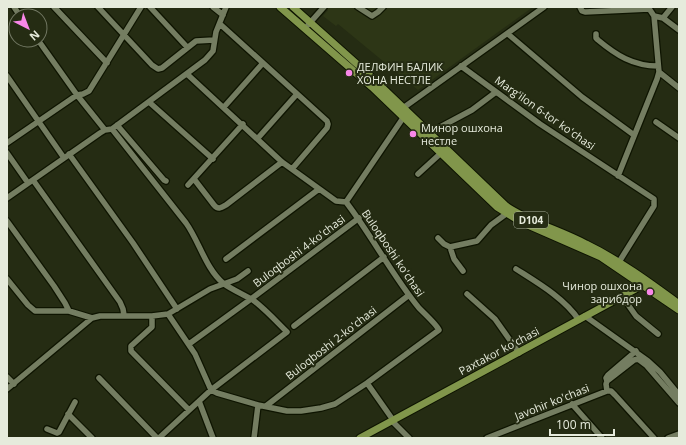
<svg xmlns="http://www.w3.org/2000/svg" width="686" height="445" font-family="'Open Sans',sans-serif">
<rect width="100%" height="100%" fill="#252c13"/>
<path fill="#2d3616" d="M325,7H533L418,90L338,24L336,26L323,16L328,10Z"/>
<g fill="none" stroke-linecap="round" stroke-linejoin="round">
<defs>
<path id="minor" d="M14,7L20,16
M54,7L107,63
M98,7L152,65L158,69L162,68L196,41L214,40
M150,7L187,47
M213,7L223,15
M358,7L372,16L378,12L383,7
M580,7L582,11L585,12L649,9
M654,16L663,18L679,30
M663,18L672,7
M220,24L327,121L328,124L327,128L292,169
M308,25L324,7
M508,34L582,97L634,135
M596,34V38L598,40C616,55 633,66 658,66
M38,40L77,95L105,130
M461,66L540,124L654,199V206L619,262
M659,72L679,88
M187,74L282,162L336,201L346,202
M7,76L64,158
M149,102L213,159
M224,107L263,63
M403,108L544,7
M656,122L679,138
M117,125L164,180L166,181
M112,129L186,223C199,241 206,269 223,283C232,290 243,294 253,300C265,309 276,321 287,332L211,390L159,438
M429,133L472,110L496,92
M258,138L297,94
M7,143L77,95L83,94L89,91L141,7
M7,153L28,183
M69,154L133,243L177,309
M418,174L441,153
M618,176L657,79L659,72L654,16L648,7
M194,179L214,205C218,210 221,208 226,205L282,162
M33,180L120,302L123,309L124,315
M188,185L243,124
M7,198L100,133L105,130L112,129L205,60L213,51L216,32L226,7
M346,202L403,118
M7,221L54,286L65,303L69,311
M438,238L444,244L450,247L477,241L491,225L506,214
M450,247L454,259L463,271
M226,259L319,189
M516,269C538,283 564,298 579,320
M7,279L28,305L35,311H69L92,318L100,316H152L168,314L210,289L237,279L248,271
M467,294L495,319L519,353
M622,296L636,316L658,334
M168,314L195,354L211,390L217,393L258,405L287,411H301L321,408L335,404L367,383L439,330C437,325 424,313 419,308C392,275 372,236 346,202
M152,316V327L131,346V351L189,410
M585,316L648,361L660,372L679,395
M294,326L384,257
M189,344L251,299L359,218
M7,377L14,384
M99,378L157,438
M607,381L606,378L608,375L636,351
M367,383L393,420
M7,389L92,318
M607,391L606,384L607,381L634,360L638,359L646,365L679,403
M199,401L213,438
M572,404L602,438
M266,406L409,295
M68,414L92,438
M392,421L409,438
M47,429L57,433L59,432L75,402
M254,438L258,405
M487,438L607,391H611L615,395L654,438
M668,438L679,434"/>
<path id="major" d="M280,7L372,87L497,207L521,222L601,257L679,310
M293,7L367,73L506,206C531,223 560,230 586,244C619,260 649,282 679,304
M360,438L643,285L646,282"/>
</defs>
<use href="#minor" stroke="#0e1400" stroke-width="8"/>
<use href="#major" stroke="#0e1400" stroke-width="9"/>
<use href="#minor" stroke="#747d61" stroke-width="5.5"/>
<use href="#major" stroke="#81964b" stroke-width="7"/>
</g>
<g fill="#f987e8" stroke="#252c13" stroke-width="1.5">
<circle cx="349" cy="73" r="4"/>
<circle cx="413" cy="134" r="4"/>
<circle cx="650" cy="292" r="4"/>
</g>
<g text-anchor="middle" stroke-width="4" stroke-linejoin="round" paint-order="stroke">
<rect fill="#252c13" stroke="#acb2a0" stroke-width="1" x="514" y="212" width="34" height="16" rx="3"/>
<g font-size="10" font-weight="bold" fill="#e6ebdc">
<text x="531" y="224">D104</text>
</g>
<g font-size="11" fill="#e6ebdc" stroke="#252c13" text-anchor="start">
<text x="357" y="71">ДЕЛФИН БАЛИК<tspan x="357" dy="13">ХОНА НЕСТЛЕ</tspan></text>
<text x="421" y="132">Минор ошхона<tspan x="421" dy="13">нестле</tspan></text>
<text x="642" y="290" text-anchor="end">Чинор ошхона<tspan x="642" dy="13">зарибдор</tspan></text>
</g>
<g font-size="11" fill="#e6ebdc" stroke="#252c13">
<text transform="translate(545 113) rotate(35)" y="4">Margʻilon 6-tor koʻchasi</text>
<text transform="translate(299 251) rotate(-37)" y="4">Buloqboshi 4-koʻchasi</text>
<text transform="translate(393 253) rotate(56)" y="4">Buloqboshi koʻchasi</text>
<text transform="translate(331 343) rotate(-38)" y="4">Buloqboshi 2-koʻchasi</text>
<text transform="translate(499 351) rotate(-28)" y="4">Paxtakor koʻchasi</text>
<text transform="translate(552 402) rotate(-22)" y="4">Javohir ko'chasi</text>
</g>
</g>
<rect width="686" height="445" fill="none" stroke="#e6ebdc" stroke-width="16"/>
<g transform="translate(28 28) rotate(138)"><circle r="19" fill="#252c13" stroke="#727863"/>
<path d="M0-3L7 15L0 10L-7 15Z" fill="#f987e8"/>
<text y="-6" font-size="11" font-weight="bold" text-anchor="middle" fill="#e6ebdc">N</text>
</g>
<path d="M550 429v6h64v-6" fill="none" stroke="#e6ebdc" stroke-width="2"/>
<text x="556" y="429" font-size="12" fill="#e6ebdc" stroke="#252c13" stroke-width="3" paint-order="stroke">100 m</text>
</svg>
